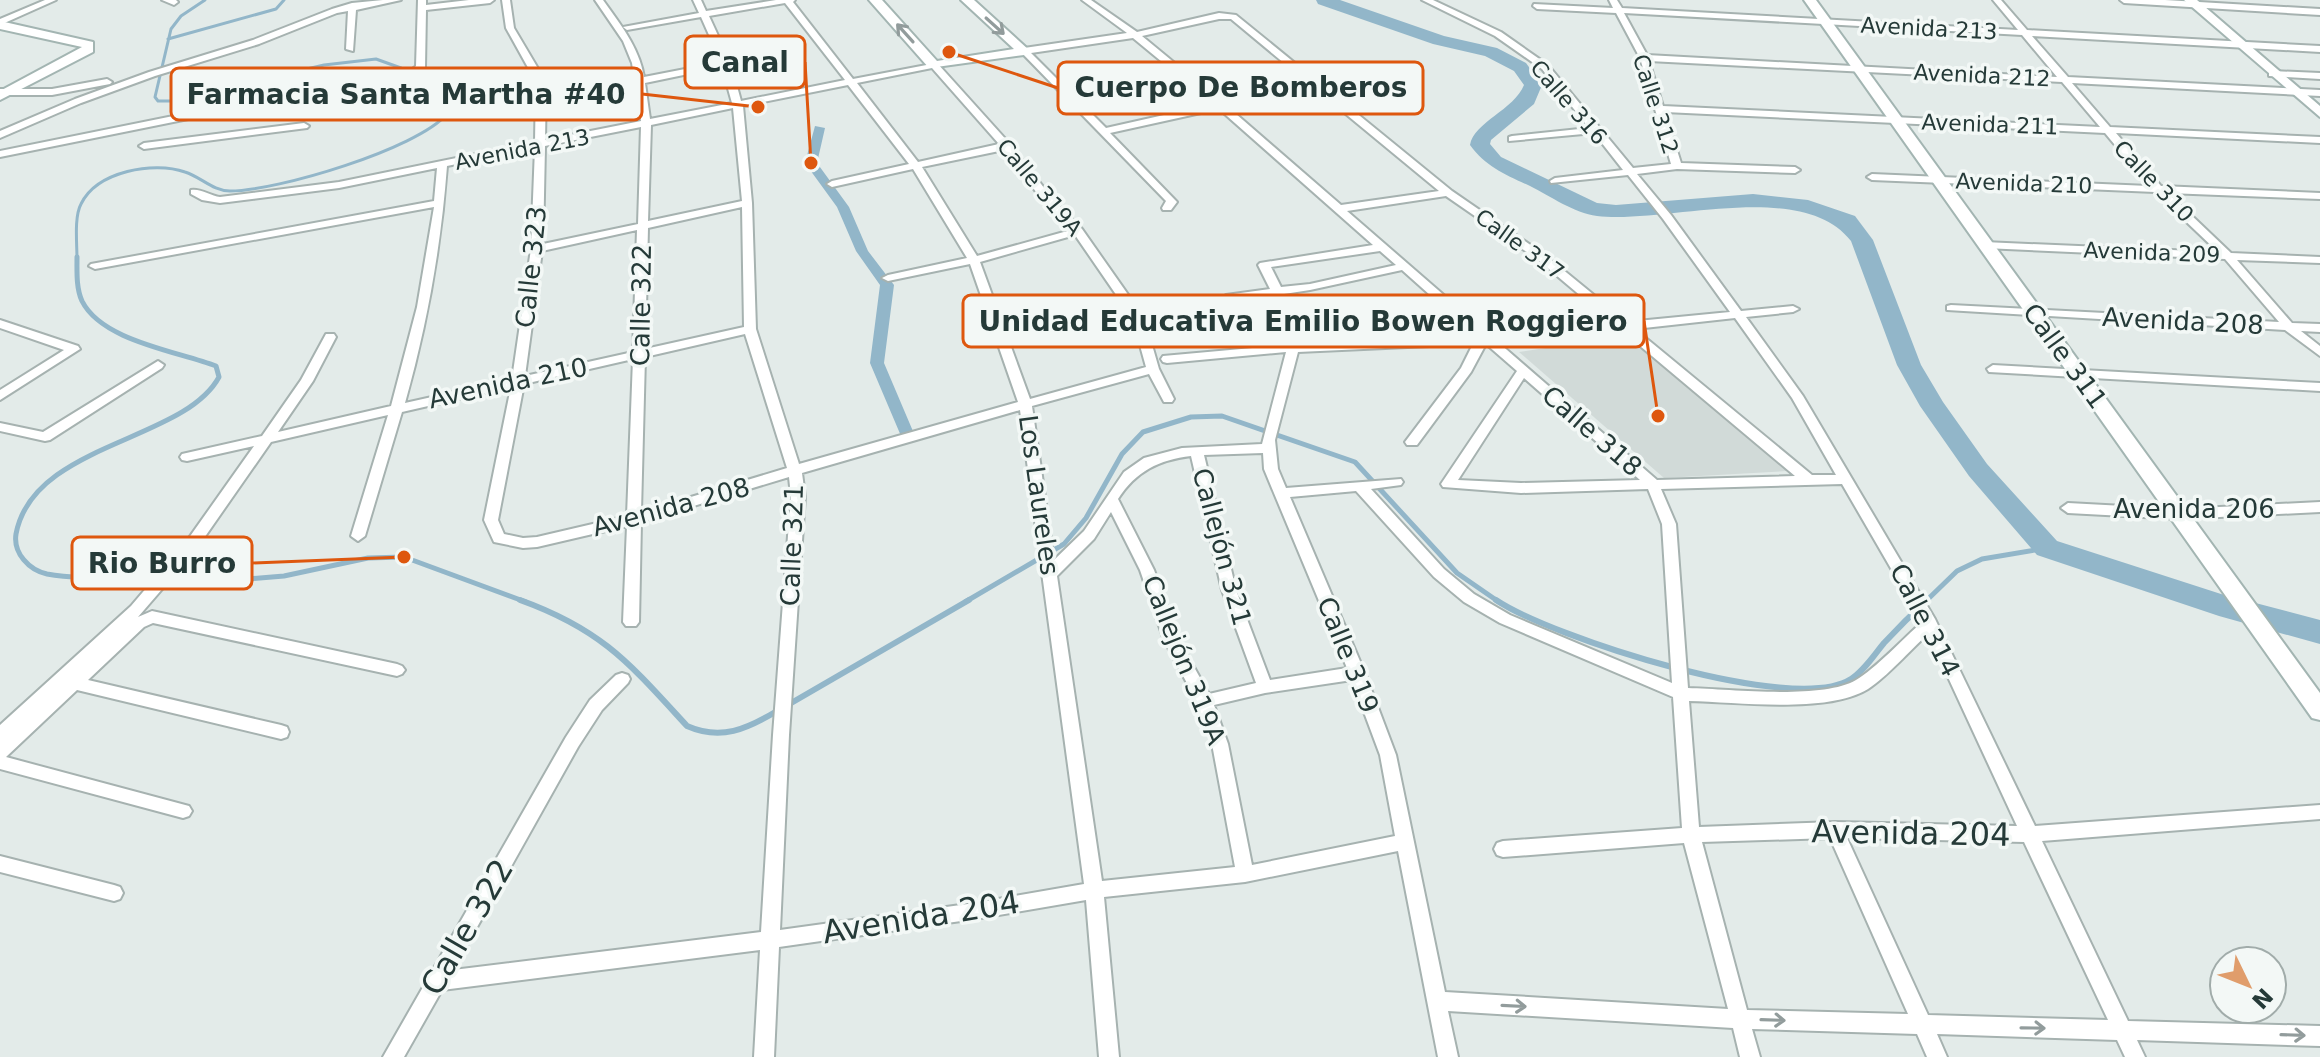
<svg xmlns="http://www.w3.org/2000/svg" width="2320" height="1057" font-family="'DejaVu Sans',sans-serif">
<rect width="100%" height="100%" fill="#e3ebe9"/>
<path fill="#d1dad8" d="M1626,336L1788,471L1664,478L1519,352Z"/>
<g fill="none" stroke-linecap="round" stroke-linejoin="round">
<path stroke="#92b6c9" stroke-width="3" d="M168,39L276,9L284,0
M77,259C77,243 74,217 81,204C97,171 154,161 185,172C201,177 213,191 230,191C277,191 417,149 447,114L439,99L401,68L376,59L324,65L170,101H158L155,97L171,29L181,16L205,0"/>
<path stroke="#92b6c9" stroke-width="5" d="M77,257C77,271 76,288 82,301C102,341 177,351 216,366L219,377C184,442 33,443 16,534C13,553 29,570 47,574C78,580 125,577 158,578
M168,579L210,582L284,576L368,558L404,557L526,602
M965,602L1064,544L1086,518L1122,454L1143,432L1191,417L1222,416L1355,462L1457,573L1499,602
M1925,602L1957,571L1982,559L2047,548"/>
<path stroke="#92b6c9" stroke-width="6" d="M520,600C603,630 630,664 687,726C721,741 747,729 777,711
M1496,600C1551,637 1794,716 1851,679C1864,671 1874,655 1884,643C1898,628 1912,614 1927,600
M786,706L969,600"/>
<path fill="#92b6c9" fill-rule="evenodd" d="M815,126L825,128L817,163L849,207L868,251L894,285L884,363L915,436L913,440L908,441L901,436L870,363L880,285L856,251L837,207L805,163Z"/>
<path fill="#92b6c9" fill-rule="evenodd" d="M1316,0H1340L1444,36L1497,48L1526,63L1542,85L1534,104L1491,140L1490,144L1501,157L1597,203L1616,205L1753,194L1808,200L1855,216L1873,240L1921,365L1943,402L1987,464L2057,541L2221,594L2320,620V644L2219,616L2037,555L1969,476L1920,406L1897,365L1851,241C1802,178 1668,224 1597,216C1574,213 1550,196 1530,186C1506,175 1486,167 1470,145C1474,122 1514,110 1524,85L1514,71L1485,56L1433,44L1318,4Z"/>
<defs>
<path id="street" d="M45,0H56L0,25V19Z
M162,0H176L178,2L174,5Z
M383,0H401L356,10L353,51L346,49L348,11L337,13L259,44L155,76L81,103L0,138V131L75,99L149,72L253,40L332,9L352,3Z
M418,0H426V5L469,0H494L490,3L426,10L425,67L408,82L203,116L0,157V151L203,110L402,78L416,66Z
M502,0H510L514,28L546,82L545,140L641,121L632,63L623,41L595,0H603C620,24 639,47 644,77L721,62L701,17L627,30L623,27L699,13L693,0H701L706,11L776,0H795L793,2L853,79L937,63L1010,144L1055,202L1082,229L1129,296L1148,331L1159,369L1174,399L1172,402H1164L1149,374L1032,406L1054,560L1084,531L1124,472L1144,458L1182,448L1262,444L1286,352L1167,363L1163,362L1161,359L1163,356L1287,345L1285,320L1273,295L1230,300L1226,299V295L1270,289L1258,265L1260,263L1373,245L1219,109L1110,133L1177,202L1171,210H1163L1162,208L1166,201L1020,51L1024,48L1127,33L1082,0H1091L1137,32L1219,13L1236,15L1317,81L1404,63V67L1322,85L1452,191L1545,255L1627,322L1730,312L1663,219L1628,175L1551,183L1550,181L1555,178L1623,170L1594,133L1509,141V137L1512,136L1589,128L1542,69L1495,36L1422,0H1433L1501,32L1548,65L1633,168L1671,164L1640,58L1616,13L1537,9L1533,6L1534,4L1613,8L1609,0H1617L1622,8L2018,30L1993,0H2001L2027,30L2320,46V52L2032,36L2068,77L2320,90V96L2072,83L2110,127L2320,137V143L2116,133L2161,186L2320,193V199L2168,193L2231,253L2320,257V263L2237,260L2292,323L2320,324V332L2301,331L2320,346V356L2285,330L1947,310V306L1951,305L2279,322L2225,259L1984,248L1979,245L1984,242L2218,252L2155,192L1872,180L1867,177L1872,174L2149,186L2105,133L1665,112L1681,163L1795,167L1800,170L1795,173L1677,169L1637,174L1671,215L1741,311L1793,306L1799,309L1793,312L1746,317L1803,396L1935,619L2035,826L2320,805V819L2042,841L2128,1021L2320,1026V1046L2137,1040L2145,1057H2125L2117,1040L1937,1034L1947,1057H1927L1917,1034L1752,1029L1760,1057H1740L1733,1028L1448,1011L1458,1057H1438L1398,851L1245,882L1104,897L1119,1057H1099L1086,900L975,919L779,947L774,1057H754L760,950L442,990L404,1057H383L566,737L590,700L616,675L622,673L628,675L630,679L628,683L602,710L578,747L453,970L761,932L773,735L791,496L789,477L641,522L639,622L636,626H626L623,622L627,526L537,547L523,548L494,542L484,520L511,387L402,412L365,536L358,541L351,536L388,415L271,442L195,551L138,617L152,611L397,664L402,666L405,670L402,674L397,676L153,623L144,627L88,680L281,725L287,727L289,732L287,737L281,739L77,690L6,757L189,806L192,811L189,816L183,818L0,769V725L131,606L177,552L105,553L100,552L98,548L100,544L186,542L254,446L187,461L182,460L180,457L182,454L262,436L301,380L326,334H334L336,337L313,381L278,432L391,406L417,307L434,207L95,269L89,266L91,264L434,201L437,168L339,188L220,203L202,200L191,194V190C200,188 211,196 220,197L339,182L535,142L536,82L506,28ZM785,3L845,80L741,101L731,64L709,16ZM1624,13L2022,35L2057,77L1647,55ZM1219,19H1231L1308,83L1222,102L1142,36ZM1133,38L1213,104L1106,128L1031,53ZM1649,61L2062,82L2100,127L1663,106ZM722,67L732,103L650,119L645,83ZM932,68L999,144L918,162L857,83ZM848,85L909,164L832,181L827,184L832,187L913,169L967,258L888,275L882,278L888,281L970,264L1018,402L799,464L756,329L752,203L743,106ZM1313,87L1439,191L1341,205L1228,107ZM733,108L742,201L648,221L651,125ZM641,127L638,224L543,244L545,146ZM535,148L531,249L512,379L405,403C427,325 441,247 447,166ZM1004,150L1047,206L1071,230L977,256L922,167ZM1446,196L1537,259L1614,324L1491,336L1347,211ZM742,207L744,327L645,349L648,228ZM637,230L633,352L525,376L542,251ZM1075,235L1117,296L1136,331L1146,367L1030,399L980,262ZM1380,251L1396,265L1310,284L1281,287L1271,267ZM1402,270L1477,337L1299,344L1297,320L1284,294L1310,290ZM1735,318L1792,398L1836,475H1812L1635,329ZM1621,330L1795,476L1657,480L1499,343ZM745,334L787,468L641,512L645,357ZM1473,344L1461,368L1405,442L1407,445H1417L1471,372L1486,344L1517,371L1443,481L1441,484L1443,487L1521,493L1648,489L1662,524L1672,683L1510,615L1474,594L1444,569L1371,489L1401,485L1403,482L1401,479L1286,488L1278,469L1275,440L1298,352ZM633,359L627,516L537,537L523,538L504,534L498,520L524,384ZM1524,378L1640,480L1521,483L1458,480ZM1020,410L1084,884L975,903L780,930L789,735L805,496L802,473ZM1263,453L1264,469L1347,668L1270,680L1236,590L1204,455ZM1191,456L1222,590L1256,683L1209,694L1179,640L1154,570L1118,499C1136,471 1159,460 1191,456ZM1842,484L1922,622C1904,638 1875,669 1856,680C1822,700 1730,689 1688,688L1676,524L1661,489ZM1356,491L1434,577L1464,602L1500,623L1673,697L1682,828L1503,841L1497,843L1494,849L1497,855L1503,857L1684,843L1728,1009L1445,992L1396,755L1365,673L1290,497ZM1111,512L1140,570L1164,640L1197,702L1212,744L1235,867L1102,881L1057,576L1094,539ZM1928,634L2017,826L1835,822L1699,827L1689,701C1738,702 1827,714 1868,689C1887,677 1910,650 1928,634ZM1352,680L1380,755L1395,836L1252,865L1228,744L1214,705L1265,693ZM1830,838L1908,1014L1747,1010L1702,842ZM1847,838L2024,842L2108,1020L1928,1015Z
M2120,0H2165L2320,9V15L2124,3Z
M2272,71L2320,73V79L2269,76V72Z
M107,79L112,82L110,84L52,95H0V89H52Z
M304,123L309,126L307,128L144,149L139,146L144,143Z
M0,320L78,346L80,349L0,400V390L64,350L0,328Z
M158,361L164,365L162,368L50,440L45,441L0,431V423L43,432Z
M1993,365L2320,383V391L1989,372L1987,369Z
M2320,502V512L2180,519L2068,513L2061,508L2068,503L2180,509Z
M0,856L114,885L120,887L123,893L120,899L114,901L0,872Z"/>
<path id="secondary" d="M869,0H882L937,61L1014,49L961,0H974L1030,51L1024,55L929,68Z
M1804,0H1816L2320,693V720L2312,718Z
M2184,0H2197L2320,106V117Z
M0,21L93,42V52L0,100V91L82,47L0,29Z"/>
</defs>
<use href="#street" stroke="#a6b2b0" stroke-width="4"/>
<use href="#secondary" stroke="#a3b5b2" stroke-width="4"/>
<use href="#street" fill="#fff" fill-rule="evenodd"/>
<use href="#secondary" fill="#fff" fill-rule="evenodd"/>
</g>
<defs><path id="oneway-shaft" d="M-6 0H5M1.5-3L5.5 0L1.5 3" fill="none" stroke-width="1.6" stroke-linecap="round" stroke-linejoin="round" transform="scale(2)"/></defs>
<g stroke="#929c9c">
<use href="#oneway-shaft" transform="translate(995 26) rotate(42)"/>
<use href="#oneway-shaft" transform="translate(905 33) rotate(-132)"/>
<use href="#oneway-shaft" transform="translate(1514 1006) rotate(3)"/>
<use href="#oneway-shaft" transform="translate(1773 1020) rotate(2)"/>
<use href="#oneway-shaft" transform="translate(2033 1028) rotate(1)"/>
<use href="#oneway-shaft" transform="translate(2293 1035) rotate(2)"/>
</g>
<g text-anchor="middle" stroke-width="7" stroke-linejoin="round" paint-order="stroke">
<g font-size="22" fill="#253a38" stroke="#f3f8f6">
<text transform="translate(1929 28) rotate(3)" y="8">Avenida 213</text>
<text transform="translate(1982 75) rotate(3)" y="8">Avenida 212</text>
<text transform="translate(1569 102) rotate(49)" y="8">Calle 316</text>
<text transform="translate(1656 104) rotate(72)" y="8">Calle 312</text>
<text transform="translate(1990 124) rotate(2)" y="8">Avenida 211</text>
<text transform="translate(522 149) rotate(-11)" y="8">Avenida 213</text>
<text transform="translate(2154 181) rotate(46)" y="8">Calle 310</text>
<text transform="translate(2024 183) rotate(2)" y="8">Avenida 210</text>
<text transform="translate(1040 187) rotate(50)" y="8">Calle 319A</text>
<text transform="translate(1520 244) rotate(36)" y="8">Calle 317</text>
<text transform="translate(2152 252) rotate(2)" y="8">Avenida 209</text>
</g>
<g font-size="26" fill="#253a38" stroke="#f3f8f6">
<text transform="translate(531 267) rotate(-84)" y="9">Calle 323</text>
<text transform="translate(641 305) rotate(-89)" y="9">Calle 322</text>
<text transform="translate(2183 321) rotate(3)" y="9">Avenida 208</text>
<text transform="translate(2065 356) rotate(54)" y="9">Calle 311</text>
<text transform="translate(508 383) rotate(-12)" y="9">Avenida 210</text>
<text transform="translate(1592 431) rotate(41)" y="9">Calle 318</text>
<text transform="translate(1039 495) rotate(82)" y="9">Los Laureles</text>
<text transform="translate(671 507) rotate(-15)" y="9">Avenida 208</text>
<text x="2194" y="518">Avenida 206</text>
<text transform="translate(792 545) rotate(-88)" y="9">Calle 321</text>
<text transform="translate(1222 547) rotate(75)" y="9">Callejón 321</text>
<text transform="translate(1925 620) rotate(63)" y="9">Calle 314</text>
<text transform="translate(1348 655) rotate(68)" y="9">Calle 319</text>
<text transform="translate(1184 660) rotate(68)" y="9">Callejón 319A</text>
</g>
<g font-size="32" fill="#253a38" stroke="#f3f8f6">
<text transform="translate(1911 833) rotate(1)" y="11">Avenida 204</text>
<text transform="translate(921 917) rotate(-9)" y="11">Avenida 204</text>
<text transform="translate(467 927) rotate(-60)" y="11">Calle 322</text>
</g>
</g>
<path fill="none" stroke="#de570e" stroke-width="3" d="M811 163L805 62M949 52L1058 88M758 107L642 94M1658 416L1644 321M404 557L252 563"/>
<g fill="#de570e" stroke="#f3f8f6" stroke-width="3">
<circle cx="811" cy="163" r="8"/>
<circle cx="949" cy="52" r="8"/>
<circle cx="758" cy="107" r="8"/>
<circle cx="1658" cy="416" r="8"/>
<circle cx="404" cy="557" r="8"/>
</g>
<g fill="#f3f8f6" stroke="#de570e" stroke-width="3">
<rect x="685" y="36" width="120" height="52" rx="8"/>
<rect x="1058" y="62" width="365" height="52" rx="8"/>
<rect x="171" y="68" width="471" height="52" rx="8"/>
<rect x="963" y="295" width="681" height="52" rx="8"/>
<rect x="72" y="537" width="180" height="52" rx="8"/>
</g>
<g font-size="28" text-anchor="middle" font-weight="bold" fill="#253a38">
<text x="745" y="72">Canal</text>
<text x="1241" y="97">Cuerpo De Bomberos</text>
<text x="406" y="104">Farmacia Santa Martha #40</text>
<text x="1303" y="331">Unidad Educativa Emilio Bowen Roggiero</text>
<text x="162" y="573">Rio Burro</text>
</g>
<g transform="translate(2248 985) rotate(133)"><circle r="38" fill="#f3f8f6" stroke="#a1acaa" stroke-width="2"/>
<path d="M0-6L14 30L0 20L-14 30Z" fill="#e09d6b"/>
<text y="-12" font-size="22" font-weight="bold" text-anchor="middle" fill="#253a38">N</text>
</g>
</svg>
